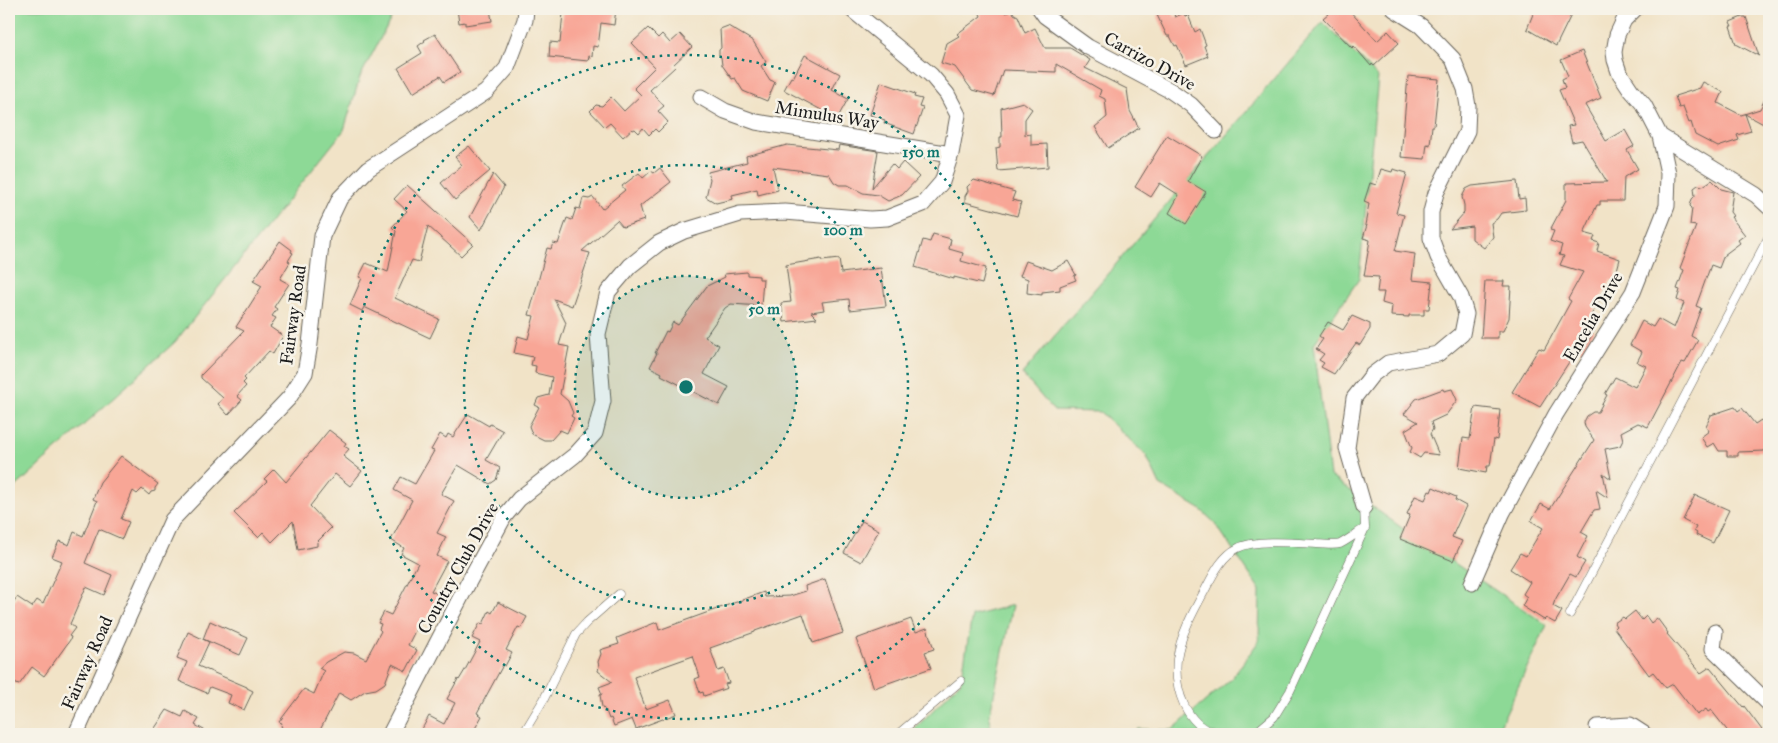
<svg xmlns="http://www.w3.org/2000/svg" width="1778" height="743" font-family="'IM FELL Great Primer',serif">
<rect width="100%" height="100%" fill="#f7f3e8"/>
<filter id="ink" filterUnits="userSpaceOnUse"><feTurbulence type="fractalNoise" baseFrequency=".02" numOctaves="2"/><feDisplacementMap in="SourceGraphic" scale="10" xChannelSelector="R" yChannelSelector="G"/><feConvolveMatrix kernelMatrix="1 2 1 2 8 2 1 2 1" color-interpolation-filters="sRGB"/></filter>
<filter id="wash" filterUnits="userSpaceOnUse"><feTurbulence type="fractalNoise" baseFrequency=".0096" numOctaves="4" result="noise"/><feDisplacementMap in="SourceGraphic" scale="20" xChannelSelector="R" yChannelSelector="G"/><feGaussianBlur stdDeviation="1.12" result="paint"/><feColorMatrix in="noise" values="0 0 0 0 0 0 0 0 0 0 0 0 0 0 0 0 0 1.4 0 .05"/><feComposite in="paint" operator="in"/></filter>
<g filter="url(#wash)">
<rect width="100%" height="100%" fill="#f1e3c7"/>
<path fill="#8dd996" stroke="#547a59" d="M9,9H396L360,77L344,130L175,342L9,493Z
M1323,22L1378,77L1359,279L1314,344L1330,476L1402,528L1547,625L1496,734H1133L1138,729L1172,730L1231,679L1259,641L1260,590L1215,523L1200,509L1160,485L1146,455L1100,412L1054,411L1022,374Z
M1013,605L989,718L992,734H910L961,681L972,616Z"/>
<g id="blocks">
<path fill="#f8a696" d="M457,9H490L492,21L465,25V22L459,23Z
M566,9H616L614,25L601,23L598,47L593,46L592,57L589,56L588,61L549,57L550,42L560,43L563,13H566Z
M978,9H1004L1006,13L1012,10L1014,14L1018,16L1025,33L1035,28L1045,48H1070L1090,60L1085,68L1127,89L1130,111L1139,128L1108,148L1095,127L1107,117L1105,99L1099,96L1101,90L1056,64V72L1003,70L994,96L972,90L955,67L941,63L947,43L959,36L957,34L981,16Z
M1158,9H1172L1175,17L1184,13L1185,16L1188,15L1195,32L1200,29L1206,45L1204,46L1208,56L1186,65L1177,45L1175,46L1170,36H1167L1157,15L1160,13Z
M1334,9H1348L1377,41L1388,31L1399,43L1374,66L1372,64L1371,66L1354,46L1352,48L1323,18Z
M1535,9H1574L1556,46L1527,29Z
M1742,17H1746L1759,56L1736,44L1730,26H1732L1730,22Z
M728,26L753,41L766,62L761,66L770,80L775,82L767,101L743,91L735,78L732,79L722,65L721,57L719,55V50L721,48L720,29Z
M648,28L658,38L662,34L670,43L680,34L692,47L673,65L675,67L650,90L664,106L658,111L668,122L658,132L655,129L649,135L643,128L639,133L635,129L633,130L632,129L623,137L610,123L605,127L590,111L596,105L602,106L611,97L624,111L641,95L634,88L655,67L632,43Z
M435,34L460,72L444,82L440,76L413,93L398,68L422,53L418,46L425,41L424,40Z
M1582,51L1601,98L1585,105L1606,141L1625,130L1634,146L1627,150L1638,169L1624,177L1623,201H1600V205H1597L1584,233L1595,236L1593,241L1599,243L1597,251L1620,259L1614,281L1611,280L1585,326L1594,331L1583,351L1578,348L1540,407L1512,392L1539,348L1544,350L1571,301L1568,299L1583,272L1560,265L1564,256L1559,255L1562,245L1550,241L1554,231L1550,230L1566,200V183L1607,182L1582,140L1572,142L1568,126L1574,125L1559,90L1565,88L1562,79L1568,76L1561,60Z
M805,55L840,74L832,90L848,99L838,117L828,111L827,113L784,90L791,77L793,78Z
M1408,76L1439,79L1434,126H1432L1430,145L1427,144L1425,159L1401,157Z
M881,82L915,94L914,97L922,99L919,107L923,108L914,134L884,123L885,120L870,115Z
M1703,82L1723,92L1718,103L1741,115L1760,109L1769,91V127L1745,114L1751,131L1737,135L1739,140L1718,147L1695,135L1691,122L1689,123L1683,107L1679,108L1675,96L1700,88Z
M1023,102L1032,109L1025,119V135L1031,134V145L1047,144L1048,167L998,171L996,148L1000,147V137H1002L1001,108Z
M1167,135L1202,156L1188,181L1206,192L1186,224L1169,213L1179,195L1160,183L1151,197L1135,187Z
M787,145L838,150L839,145L878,151L872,188L892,164L897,169L903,162L919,177L902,195L888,201L878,195L863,193L848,185H839L834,182L829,174L773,167L778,190L758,195L757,189L732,195L733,199L716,203L706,197L710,179L708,172L747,162L746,156Z
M469,146L490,171L455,200L441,183L462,165L455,157Z
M660,168L671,182L640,206L644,220L623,227L617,220L582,251L590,253L572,306L554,299L566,323L559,345L569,347L560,394L568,401L573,413L571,416L574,418L567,433L560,430L551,440H544L532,434L529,426L539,407L535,405L538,398L549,395L552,377L535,373L536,366L531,365L533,357L514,353L518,336L528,339L534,316L529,315L547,248L551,249L553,243L558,244L567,218L572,220L576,208L580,209L583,198L589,199L593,197L602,209L625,190L622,186L639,173L643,178L651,171L654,173Z
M1381,169L1392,172L1393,169L1407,173L1396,213L1404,215L1395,251L1415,254L1412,280L1432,282L1429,309H1424V315H1409V317L1391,316L1392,306L1382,303L1384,292H1377L1379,277L1364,276L1370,240L1363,238L1367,225H1365L1369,204L1364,202L1370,183L1376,185Z
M493,174L504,187L481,230L470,217Z
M974,180L1015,192L1012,200L1021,202L1017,216L965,202V196L968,191L967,187Z
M1712,180L1721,189L1733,192L1730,212L1733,216L1731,217L1745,235L1738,240L1740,243L1724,255L1719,268L1711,265L1696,306L1701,308L1691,336L1698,340L1685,363L1682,362L1648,427L1638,423L1621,432L1623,440L1620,446L1605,449L1611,479L1603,473L1608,498L1596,490L1600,509L1594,510L1581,532L1588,536L1577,557L1585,562L1576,577L1570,574L1555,600L1553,606L1562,611L1555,623L1546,618L1544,620L1522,606L1527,597L1523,594L1530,582L1510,569L1520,553L1526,556L1543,528L1531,521L1541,504L1550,509L1594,440L1585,427L1584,422L1587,416L1593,412H1598L1607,395L1605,394L1615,377L1635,387L1646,366L1637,362L1642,352L1630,345L1642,321L1653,327L1658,319L1674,328L1684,303L1677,300L1680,290L1677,289L1684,270L1680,268L1696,226L1690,225L1692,208L1690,206L1692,199L1695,196L1694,188L1698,185L1703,186Z
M1517,181L1519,199L1525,198L1526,210L1501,213L1497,219L1491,223L1493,237L1484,248L1472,239V226L1450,229L1464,213V205L1462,197L1466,189L1472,186Z
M407,185L473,244L461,256L428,226L419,262L412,260L395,298L439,319L430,338L364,307L362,311L350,305L362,278L359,277L366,263L388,272L396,231L392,227L407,211L394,199Z
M933,234L951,239L949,249L963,253L961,261L986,268L982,284L954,277V279L915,267L923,240L930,242Z
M280,241L292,250L291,252L293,253L288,261L290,262L280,279L289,284L274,307L277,309L272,316L276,318L270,327L283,336L273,354L269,351L244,378L246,380L243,383L246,386L237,396L242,400L228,415L218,404L223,398L201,378V375L244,331L236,327L262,286L253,281Z
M821,259L822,261L839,259L841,273L881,268L886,306L850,310L849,299L822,302L824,310L811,312L817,318L784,322L781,303L791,302L786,265Z
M1026,261L1052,270L1068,261L1076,275L1074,276L1076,280L1060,286V290L1042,292V295L1027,293L1028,279L1020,276Z
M747,272V275L759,276V279H763L761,306L731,304L725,308L705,337L719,345L704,374L729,387L719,405L661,375L662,373L650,367L657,353H655L666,331L668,332L673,322L678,325L707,286L725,277L724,274Z
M1485,281H1504L1503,286H1511L1509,318L1503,331H1498V338H1481Z
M1352,316L1370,324V329L1360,345L1356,343L1334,374L1321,367L1324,363L1319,360L1324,354L1316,349L1323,339L1319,336L1328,322L1343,330Z
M1443,389L1444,391L1452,389L1457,400L1446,415L1431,422L1433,429L1430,434L1439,455L1424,453L1420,458L1410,452L1412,448L1405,430L1418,422L1404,414L1416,399Z
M1475,407L1500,410L1497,440L1494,439L1490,466H1487L1486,473L1459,468L1463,438L1470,439Z
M1735,407L1738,411L1742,408L1755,424L1761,420L1769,432V444L1764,451L1738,452V456H1727V451H1719L1714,443L1707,447L1701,437L1709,431L1706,426L1711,415Z
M468,414L489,426L490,424L503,431L486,460L500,468L496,480L490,484L458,465L441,494L454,501L437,533L446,537L437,556L447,561L431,591L440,595L424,623L420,621L408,645L417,650L406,671L392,664L385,683L376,689L365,691L351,700L339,693L318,734H293L283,729L281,726L282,723L279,722L304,689L314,694L324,671L319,668L326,662L344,652L354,653L366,659L381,631L379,629L381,624L378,623L384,612L391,615L418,563L401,554L404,548L391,540L412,500L394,490L401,477L415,484L434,451L431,450L440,434L446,438L448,434L453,437Z
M329,430L346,443L344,446L349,449L343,456L362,471L350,486L335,474L310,506L331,528L317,542V546L298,550L293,521L272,542L263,532L258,537L234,513L267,481L264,479L274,469L286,482Z
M121,456L158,484L155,488V491L151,492L149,495L142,489L137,494L133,491L121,519L129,522L122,539L99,529L85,563L112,575L104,595L86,587L70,624L75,628L69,636L71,637L70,640L44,676L32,667L19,685L9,681V608L17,597L32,607L37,600L43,604L62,561L52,557L59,541L69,545L74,532L83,536L97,501L93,499L100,482Z
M1433,487L1456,497L1455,500L1466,506L1452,537L1462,541L1453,561L1400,539L1410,515L1407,514L1415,496L1425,500L1429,491L1431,492Z
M1695,495L1729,510L1713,543L1696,535L1697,533L1694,531L1696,527L1683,520Z
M862,521L879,530L861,562L844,553Z
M825,579L843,633L813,643L803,614L755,631V632L710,648L718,671L724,669L729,683L725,684L727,688L704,696L703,692L700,693L695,679L700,677L693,656L634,677L646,709L670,700L676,714L636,729L632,719L614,726L611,718L609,719L606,711L602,707L600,695L602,694L599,687L612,682L598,671L599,666L598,662L601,654L600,650L619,644L617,638L657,622L659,630L764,592L765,597L790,596L806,591L805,586Z
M498,602L527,617L521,628L518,627L506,650L512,653L505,666L503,665L477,713L482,716L472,734H432L422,729L429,716L444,724L455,703L447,699L458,679L459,680L465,670L480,642L472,638L480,623L483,624L489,611L492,613Z
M1635,611L1642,620L1646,616L1651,623L1657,618L1668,633L1667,634L1701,673L1710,667L1743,707L1744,706L1765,734H1730L1711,710L1708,712L1706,709L1697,715L1673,684L1666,688L1653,672L1649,675L1614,628L1616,626L1614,623L1623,617L1625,619Z
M911,619L916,632L927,628L934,649L925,652L931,668L874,688L856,639Z
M210,621L248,638L240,655L203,639Z
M188,632L209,642L198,666L247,687V688L253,691L244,710L228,703L231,695L210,687L207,693L179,681L187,662L177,658Z
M167,710L182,717L185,711L199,719L195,725L211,734H151Z"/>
</g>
</g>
<g filter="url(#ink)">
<use href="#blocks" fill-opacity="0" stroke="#676258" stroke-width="1"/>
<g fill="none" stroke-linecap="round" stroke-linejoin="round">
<defs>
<path id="service" d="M1570,614L1769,236
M523,734L544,699L576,634L587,622L619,594
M898,734L961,681
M1216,734C1185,724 1174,689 1177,659C1180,636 1193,612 1204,592C1212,577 1221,556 1238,548C1255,539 1297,543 1317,544C1324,544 1333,546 1340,544C1348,540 1357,533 1365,528
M1254,734L1274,717L1290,691L1365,528L1364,507"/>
<path id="minor" d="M1040,9L1045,16L1088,47L1171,91L1191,105L1216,131
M701,97L725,111L756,122L951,154
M1660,136L1756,195L1769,207
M1364,507L1347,448L1354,398L1372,375L1388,363L1438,354L1462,334L1466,314L1461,297L1438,257L1431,238V212L1436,193L1467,131L1468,106L1465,89L1453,59L1421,26L1394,9
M1472,583L1502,514L1556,414L1633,292L1667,206L1668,173L1660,136L1644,105L1631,90L1619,72L1615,60L1614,52L1617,35L1624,20L1635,9
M1715,632L1713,649L1769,704
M1597,727L1630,725L1644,734
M76,734L172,520L289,398L305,373L310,344L322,236L340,198L368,169L486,92L507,68L525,20L526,9
M390,734L466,587L504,517L519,499L575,455L595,433L603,401L598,334L608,292L630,266L659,243L684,231L740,214L785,212L870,219L887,218L923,204L942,182L951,154L958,115L947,94L931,75L851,9"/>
</defs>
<use href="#service" stroke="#676258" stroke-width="9"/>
<use href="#minor" stroke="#676258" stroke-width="17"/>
<use href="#service" stroke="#fff" stroke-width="8"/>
<use href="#minor" stroke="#fff" stroke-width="15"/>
</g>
</g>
<circle cx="686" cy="387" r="111" fill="#0f766e" fill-opacity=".12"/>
<g fill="none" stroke="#0f766e" stroke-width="2.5" stroke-dasharray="2.5 5">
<circle cx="686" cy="387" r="111"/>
<circle cx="686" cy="387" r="222"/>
<circle cx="686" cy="387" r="332"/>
</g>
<g text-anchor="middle" stroke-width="5" stroke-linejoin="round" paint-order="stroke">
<g font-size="18" fill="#1c1c1c" stroke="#f7f3e8">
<text transform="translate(1150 61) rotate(29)" y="6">Carrizo Drive</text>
<text transform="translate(827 115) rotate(9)" y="6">Mimulus Way</text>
<text transform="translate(293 315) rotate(-82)" y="6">Fairway Road</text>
<text transform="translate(1593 317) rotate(-60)" y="6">Encelia Drive</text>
<text transform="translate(458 568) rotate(-61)" y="6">Country Club Drive</text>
<text transform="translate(87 663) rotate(-66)" y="6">Fairway Road</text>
</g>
</g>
<circle cx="686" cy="387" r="8" fill="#0f766e" stroke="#f7f3e8" stroke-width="2.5"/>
<g font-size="15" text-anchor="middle" font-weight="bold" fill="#0f766e" stroke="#f7f3e8" stroke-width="5" stroke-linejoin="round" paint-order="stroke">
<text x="921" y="157">150 m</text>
<text x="843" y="235">100 m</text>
<text x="764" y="314">50 m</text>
</g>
<rect width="1778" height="743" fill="none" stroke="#f7f3e8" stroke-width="30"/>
</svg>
